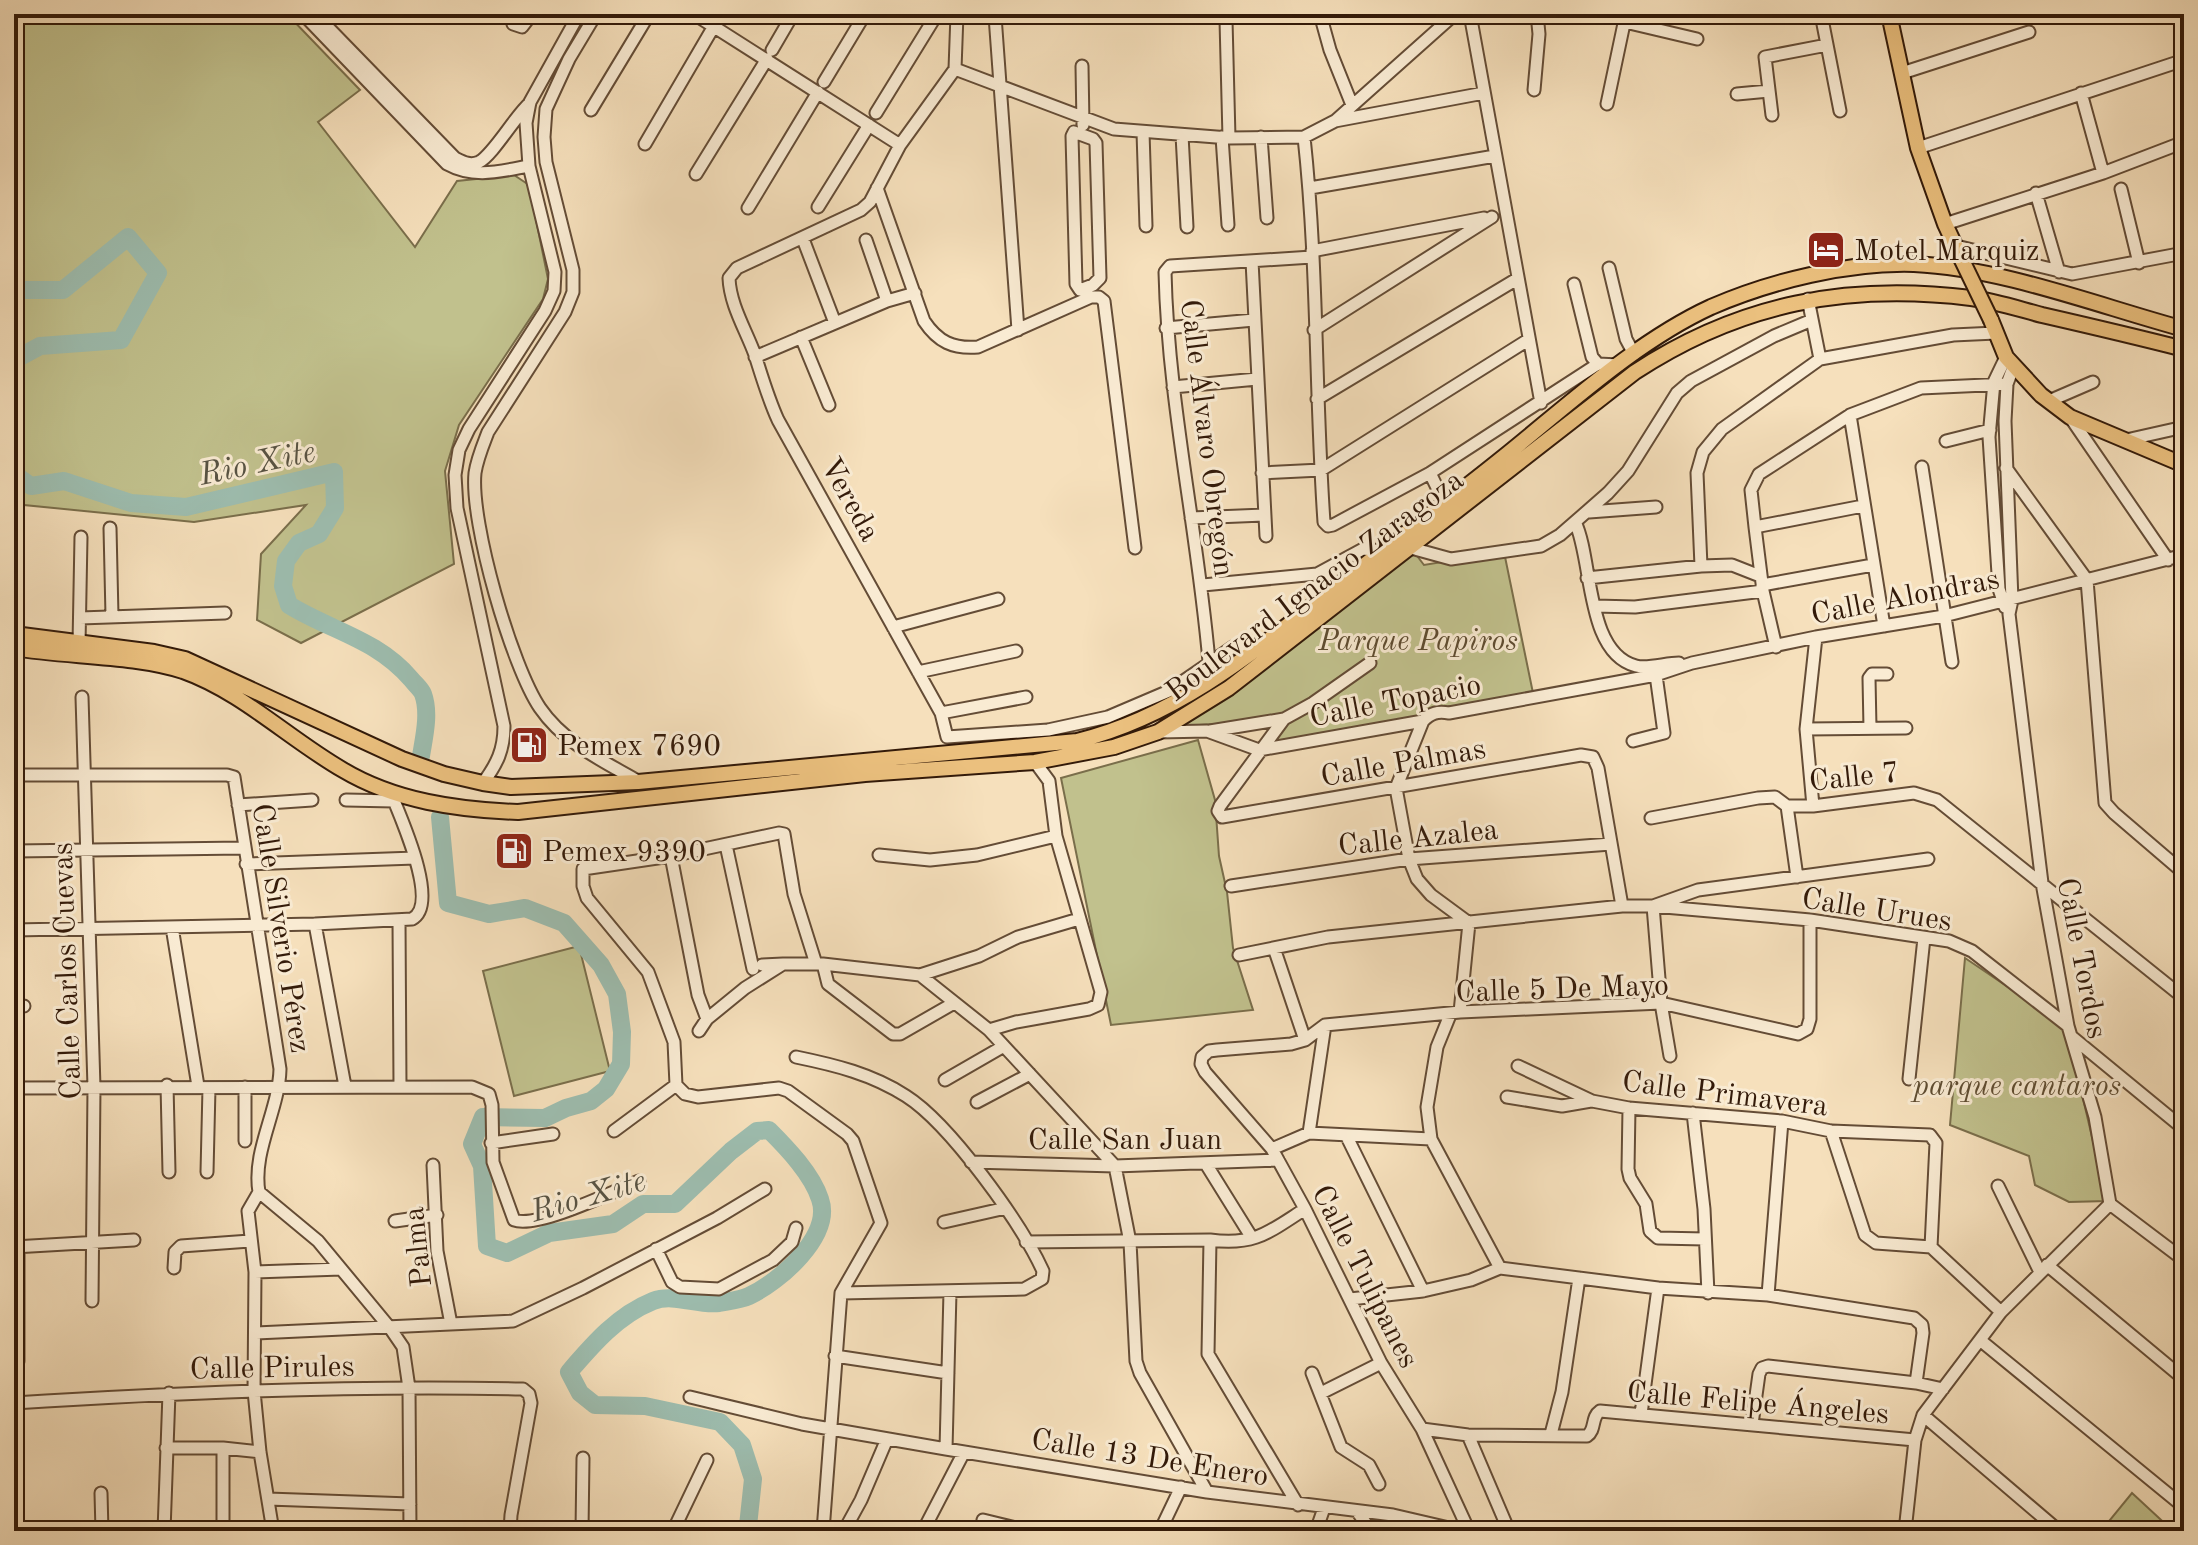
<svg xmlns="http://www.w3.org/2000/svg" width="2198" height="1545" font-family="'Old Standard TT',serif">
<rect width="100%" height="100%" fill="#f6e0bc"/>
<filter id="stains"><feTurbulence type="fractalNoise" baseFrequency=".0025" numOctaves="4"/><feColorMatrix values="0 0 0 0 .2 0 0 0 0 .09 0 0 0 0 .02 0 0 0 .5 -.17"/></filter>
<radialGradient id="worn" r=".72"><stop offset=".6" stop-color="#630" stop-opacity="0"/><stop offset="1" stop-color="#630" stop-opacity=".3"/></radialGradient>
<path fill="#c1c18d" stroke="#7a6e4b" stroke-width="2" d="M14,14H287L360,90L318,122L415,247L457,181L514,175L529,185L548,279L543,299L459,425L445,471L454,564L301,643L257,620L261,554L306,505L194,522L14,504Z
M1411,548L1424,565L1504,552L1534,698L1265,743L1283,720L1182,726L1249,679Z
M1198,740L1215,800L1219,856L1227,892L1233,948L1253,1010L1111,1025L1061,778Z
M579,946L610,1071L514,1096L483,971Z
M1965,958L2066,1026L2107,1201L2069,1202L2035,1185L2029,1156L1950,1125Z
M2132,1493L2173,1531H2101Z"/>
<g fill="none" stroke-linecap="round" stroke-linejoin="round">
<path stroke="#9dbdaf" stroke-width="18" d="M14,290H63L128,237L158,273L121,340L40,346L14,360
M14,474L31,486L64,481L131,503L186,507L334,472L335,508L319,534L299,543L286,561L283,586L289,605C331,631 377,639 411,679C415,684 421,689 423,694C430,713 424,737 421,756
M440,817L448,903L489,914L525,908L564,923L601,965L617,994L622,1032L621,1064L606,1089L591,1101L566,1108L545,1118L483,1117L472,1144L482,1166L487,1246L507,1253L549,1233L613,1224L643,1204H675L731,1151L757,1131L769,1130C787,1148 812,1174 820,1199C833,1236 779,1282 749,1296C740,1300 729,1301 719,1303C698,1306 674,1293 653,1301C618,1315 593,1344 569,1372L580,1393L595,1405L645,1406L720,1422L742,1445L753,1479L748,1526L752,1531"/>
<defs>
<path id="minor" d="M303,14L447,164C474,179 501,171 529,166
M315,14L455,158C463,162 470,166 479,162C493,155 515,116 530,103
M596,14L569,59L546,109L544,137L546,162L573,270V292L565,312L488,432C483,445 477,459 475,473C470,523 512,667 540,708C564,743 603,761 638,781
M694,14L900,145
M1320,14L1330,50L1352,105
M1470,14L1541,403
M1550,14L1568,15
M1821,14L1840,111
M995,16L1018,330
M720,17L722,14
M1226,20L1229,138
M1625,22L1697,39
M513,24L522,27L532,14
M772,50L793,14
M1082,66L1083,125
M955,69L900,145L870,202L861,210L737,268L729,278C730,305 746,330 755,355C762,377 768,398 778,420L941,713L947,737L1048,730L1108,717L1169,691L1233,647L1262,646
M955,69L1114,129L1229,138L1304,137L1335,121L1455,14
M955,69L957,14
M1902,73L2029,32
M824,82L865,14
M1534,90L1539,34L1537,14
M2081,93L2103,173
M1737,94L1769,91
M1607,104L1626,14
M591,110L649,14
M876,113L937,14
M1772,115L1765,57L1827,45
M1335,121L1484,93
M1074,132L1093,139L1096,143L1100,278L1093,285L1080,290L1076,284L1072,136Z
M1143,132L1146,226
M1182,135L1187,227
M1222,137L1228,225
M1261,137L1267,218
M1304,137C1318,265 1315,394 1324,522L1328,526L1333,525L1430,473L1598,364L1619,365
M645,144L714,26
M1918,148L2184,60
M696,174L767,59
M877,188L924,321C938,342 953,349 978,347L1091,297H1099L1104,301L1135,548
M1310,188L1495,156
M2121,189L2139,263
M2036,193L2059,272
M818,207L869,125
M748,208L818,92
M1945,224L2103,173L2184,142
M803,239L835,323
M866,240L887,301
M1956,246L2072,274L2184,253
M1312,251L1484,218
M1252,261L1266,536
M1609,268L1626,339L1634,354
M1574,284L1592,357L1598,364
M1808,299L1820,359
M1166,328L1254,320
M1314,330L1492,217
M801,337L829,405
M755,357L887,301L915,293
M2014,365L2007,384L2005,421L2012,600L2009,614L2042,883L2068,1026L2095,1117L2110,1204
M1173,387L1257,379
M1317,399L1517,279
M2049,401L2093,382
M1850,415L1884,626
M2070,417L2168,560
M2126,440L2184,427
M1946,441L1990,430
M1922,467L1952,662
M2006,468L2087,580L2105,803L2114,813L2184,873
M1262,473L1321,470L1528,340
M1430,473L1445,504
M1589,512L1656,507
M1191,518L1264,515
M1575,522C1593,559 1585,653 1636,666C1648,669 1666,663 1679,663
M1755,527L1863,506
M110,528L112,616
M1411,548L1451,559L1541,546L1560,535L1608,493L1628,471L1677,393L1691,381L1774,336L1812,320
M1701,566L1697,473L1703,452L1722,429L1820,359L1953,335L1996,333
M1587,578L1701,566L1732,565L1760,576
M1203,585L1317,574L1363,549L1382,551
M1762,585L1873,565
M1595,606L1635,607L1763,591
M2005,607L1999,589L1989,437L1994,382L2006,357
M80,618L225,613
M893,627L998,599
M79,644L81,537
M1776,647L1763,591L1755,527L1751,490L1759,474L1850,415L1921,388L2007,384
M1209,662C1198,532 1168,403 1165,272L1170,266L1312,257
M1370,663L1313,703L1284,719L1220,806L1218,811L1222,817L1581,755L1593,757L1598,768L1622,906
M918,672L1016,651
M82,697L94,1087L92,1301
M941,713L1026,697
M1423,721L1396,788L1409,859L1417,879L1431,895L1469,923L1460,1012
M1870,728L1869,678L1872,674H1887
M1806,729L1906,728
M1210,731L1284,719
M1159,732L1207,731L1259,750L1423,721C1431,713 1437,711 1449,713L1656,675L1692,663L1816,637L1944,616L2184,555
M1633,741L1664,733L1656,675
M14,775H227L234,777L280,1069C279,1110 252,1151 259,1192L318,1241L390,1328L403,1347L409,1388L410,1531
M483,783C497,764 504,750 504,726L457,508L455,475L459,450L469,429L545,311L554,291L555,272L529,166L526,123L530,102L579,14
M346,800L394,801
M238,805L312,800
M1787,806H1813L1914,793L1937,800L2184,998
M1787,806L1797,877
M1813,806L1806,729L1816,637
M1651,818L1758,798L1775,797L1787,806
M726,845L753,969
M14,851L243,848
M879,855L930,860L977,855L1056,836
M671,856L698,995L707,1019
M246,864L415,858
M1231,886L1409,859L1611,844
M399,920L400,1086
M315,924L345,1086
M172,927L198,1086
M14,930L315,924L412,919C441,904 399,814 390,791
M1274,948L1305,1040
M1239,955L1328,937L1622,906H1653L1810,920L1949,941L1972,951L2068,1026
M823,964L828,984L893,1034H900L954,1003
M762,965L783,964
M920,975L989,1030L1115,1166L1130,1242L1136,1361L1140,1373L1207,1492
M14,1006H24
M1450,1015L1437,1047L1427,1107L1431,1139L1500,1268
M989,1030L1016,1022L1089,1009L1098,1005L1101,992L1056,836L1049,781L1035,762
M699,1031L707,1019L745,988L783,964H823L920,975L979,956L1018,937L1079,919
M2072,1037L2184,1129
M1670,1056L1661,1003L1653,906L1698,890L1928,859
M796,1057C835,1065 872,1074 906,1096C950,1124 1021,1223 1043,1271L1042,1279L1024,1289L841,1293
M1518,1066L1592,1101L1629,1108L1782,1121L1831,1131L1930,1135L1936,1143L1931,1247
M1909,1079L1924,938
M945,1080L1004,1046
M167,1085L169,1172
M676,1085L685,1094L698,1097L779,1088L788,1091L847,1134L853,1141L881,1223L841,1293L823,1531
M676,1085L674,1042L648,972L587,898L583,886V869L671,856L779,833L784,834L794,894L816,964
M245,1087V1141
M14,1088L472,1087L489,1094L492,1105L493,1162L514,1220C537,1229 614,1191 639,1181
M1507,1097L1562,1106L1591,1101
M977,1102L1030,1074
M1629,1108L1628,1169L1630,1178L1646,1204L1650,1231L1658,1238L1705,1239
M1693,1113L1704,1209L1708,1293
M614,1131L676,1085
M1831,1131L1865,1235L1876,1243L1931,1247
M1309,1133L1325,1025
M1347,1137L1423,1291
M491,1143L553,1134
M1272,1149L1309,1133L1431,1139
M971,1162L1115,1166L1278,1160
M1206,1164L1252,1238
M433,1165L437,1251L451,1324
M207,1172L209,1088
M1998,1186L2040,1272
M259,1192L248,1211L255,1272L254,1391L260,1452L273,1531
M2110,1204L2184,1260
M395,1221L437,1215
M944,1222L1006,1208
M1210,1240L1208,1354L1298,1505
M1026,1242L1210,1240C1255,1246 1269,1232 1305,1209
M14,1247L134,1240
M1931,1247L2001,1312
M656,1249L672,1282L680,1287L719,1289L773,1260L792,1242L796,1228
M2047,1265L2184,1379
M174,1268L175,1252L181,1246L250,1241
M255,1272L341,1269
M1768,1295L1782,1121
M1350,1299L1423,1291L1471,1280L1500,1268L1658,1288L1768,1295L1914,1318L1922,1325L1923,1333L1916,1383
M256,1333L513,1321L583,1288L717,1218L765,1189
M1980,1340L2184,1507
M835,1356L948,1373
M14,1363L18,1361V1247
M1312,1373L1341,1447L1369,1465L1379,1484
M1321,1393L1381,1363
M690,1397L802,1424L946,1449L1207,1492L1393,1515L1462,1531
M14,1403C183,1392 353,1385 523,1389L529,1394L531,1403L511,1515L510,1531
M1641,1414L1658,1288
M1923,1415L2059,1531
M1752,1424L1759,1374L1762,1368L1768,1366L1916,1383L1943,1389
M1422,1429L1468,1435L1587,1436C1596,1430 1591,1417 1600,1411L1915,1440
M1551,1434L1562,1392L1579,1278
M1468,1435L1509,1531
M166,1448H223L260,1452
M946,1449L950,1292
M101,1493L102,1531
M268,1499L410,1504
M1357,1511L1371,1531
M983,1520L1028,1531
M164,1531L169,1393
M223,1531V1448
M582,1531L583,1458
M673,1531L707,1460
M844,1531L861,1500L887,1439
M923,1531L964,1452
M1160,1531L1181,1487
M1316,1531L1324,1508
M1469,1531L1422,1429L1381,1363L1305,1209L1272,1149L1205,1072L1201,1064L1202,1057L1209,1051L1217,1050L1291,1044L1305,1040L1325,1025L1460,1012L1661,1003L1798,1034L1807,1029L1810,1019V920
M1905,1531L1915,1440L1923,1415L2001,1312L2110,1204"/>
<path id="major" d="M1889,14L1918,148L1945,224L1960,256
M1991,320L2006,357L2041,395L2070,417L2184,465
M14,634L154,652L185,659L402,759L444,774L483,783L511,787L638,782L1077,741C1176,717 1253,653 1331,591C1387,547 1445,504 1501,459C1566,407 1635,342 1711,307C1771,281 1848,262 1914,264C2001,268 2099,306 2184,329
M14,648C66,657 134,655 183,671C242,692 289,739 343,770C395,801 458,810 518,812L865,774L1035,762L1114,747L1158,732L1229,688L1635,372C1740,303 1847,283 1971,298C1995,301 2019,309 2042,315C2090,326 2137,337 2184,349"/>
</defs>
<use href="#minor" stroke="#644c36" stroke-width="15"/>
<use href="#major" stroke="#331a09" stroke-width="18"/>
<use href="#minor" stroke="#f9ebd3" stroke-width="11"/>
<use href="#major" stroke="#ebc07e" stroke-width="14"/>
<defs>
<path id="major-bridge" d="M1960,256L1991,320"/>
</defs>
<use href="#major-bridge" stroke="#331a09" stroke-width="18" stroke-linecap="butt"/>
<use href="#major-bridge" stroke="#ebc07e" stroke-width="14"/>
</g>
<defs>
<symbol id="hotel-square" viewBox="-11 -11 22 22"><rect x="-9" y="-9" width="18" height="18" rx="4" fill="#8f2418" stroke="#f9ebd3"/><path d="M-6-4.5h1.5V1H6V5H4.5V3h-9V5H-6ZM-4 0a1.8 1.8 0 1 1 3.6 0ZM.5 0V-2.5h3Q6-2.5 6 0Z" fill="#fff"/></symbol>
<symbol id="fuel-square" viewBox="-11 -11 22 22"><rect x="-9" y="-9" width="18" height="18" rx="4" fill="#8f2418" stroke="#f9ebd3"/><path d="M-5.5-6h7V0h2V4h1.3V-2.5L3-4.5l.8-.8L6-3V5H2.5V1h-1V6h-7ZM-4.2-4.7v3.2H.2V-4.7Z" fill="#fff"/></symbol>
</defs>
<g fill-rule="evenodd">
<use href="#hotel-square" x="1804" y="228" width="44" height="44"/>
<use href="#fuel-square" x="507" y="723" width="44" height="44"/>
<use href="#fuel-square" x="492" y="829" width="44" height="44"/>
</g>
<g text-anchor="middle" stroke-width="6" stroke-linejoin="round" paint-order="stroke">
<g font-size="30" fill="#331a09" stroke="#f9ebd3" text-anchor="start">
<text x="1854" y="260">Motel Marquiz</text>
<text x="557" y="755">Pemex 7690</text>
<text x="542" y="861">Pemex 9390</text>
</g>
<g font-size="30" fill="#331a09" stroke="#f9ebd3">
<text transform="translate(1208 438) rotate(83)" y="10">Calle Álvaro Obregón</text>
<text transform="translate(851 499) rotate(61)" y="10">Vereda</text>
<text transform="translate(1314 585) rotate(-37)" y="10">Boulevard Ignacio Zaragoza</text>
<text transform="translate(1905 596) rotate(-11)" y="10">Calle Alondras</text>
<text transform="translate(1395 700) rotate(-11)" y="10">Calle Topacio</text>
<text transform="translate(1403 762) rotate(-10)" y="10">Calle Palmas</text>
<text transform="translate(1854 776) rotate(-6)" y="10">Calle 7</text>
<text transform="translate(1418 837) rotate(-6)" y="10">Calle Azalea</text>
<text transform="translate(1877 909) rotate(9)" y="10">Calle Urues</text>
<text transform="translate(282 928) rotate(81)" y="10">Calle Silverio Pérez</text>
<text transform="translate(2083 958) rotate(79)" y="10">Calle Tordos</text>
<text transform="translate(66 971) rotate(-92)" y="10">Calle Carlos Cuevas</text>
<text transform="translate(1562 988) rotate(-2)" y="10">Calle 5 De Mayo</text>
<text transform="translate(1725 1093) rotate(7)" y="10">Calle Primavera</text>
<text x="1125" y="1149">Calle San Juan</text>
<text transform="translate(417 1247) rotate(-96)" y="10">Palma</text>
<text transform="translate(1366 1276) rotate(63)" y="10">Calle Tulipanes</text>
<text transform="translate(272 1367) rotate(-1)" y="10">Calle Pirules</text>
<text transform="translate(1758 1402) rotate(5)" y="10">Calle Felipe Ángeles</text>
<text transform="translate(1150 1457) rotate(9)" y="10">Calle 13 De Enero</text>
</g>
<g font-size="30" font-style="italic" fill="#5e4c31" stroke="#f9ebd3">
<text x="1418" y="650">Parque Papiros</text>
<text x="2017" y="1095">parque cantaros</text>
</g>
<g font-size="32" font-style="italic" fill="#585343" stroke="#f9ebd3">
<text transform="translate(257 462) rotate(-12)" y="11">Rio Xite</text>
<text transform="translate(588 1195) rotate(-16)" y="11">Rio Xite</text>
</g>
</g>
<rect width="2198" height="1545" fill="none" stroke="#f6e0bc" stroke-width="48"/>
<rect x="16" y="16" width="2166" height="1513" fill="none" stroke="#331a09" stroke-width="4"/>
<rect x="24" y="24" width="2150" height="1497" fill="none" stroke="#331a09" stroke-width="2"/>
<rect width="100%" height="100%" filter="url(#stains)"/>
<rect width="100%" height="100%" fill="url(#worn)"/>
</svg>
